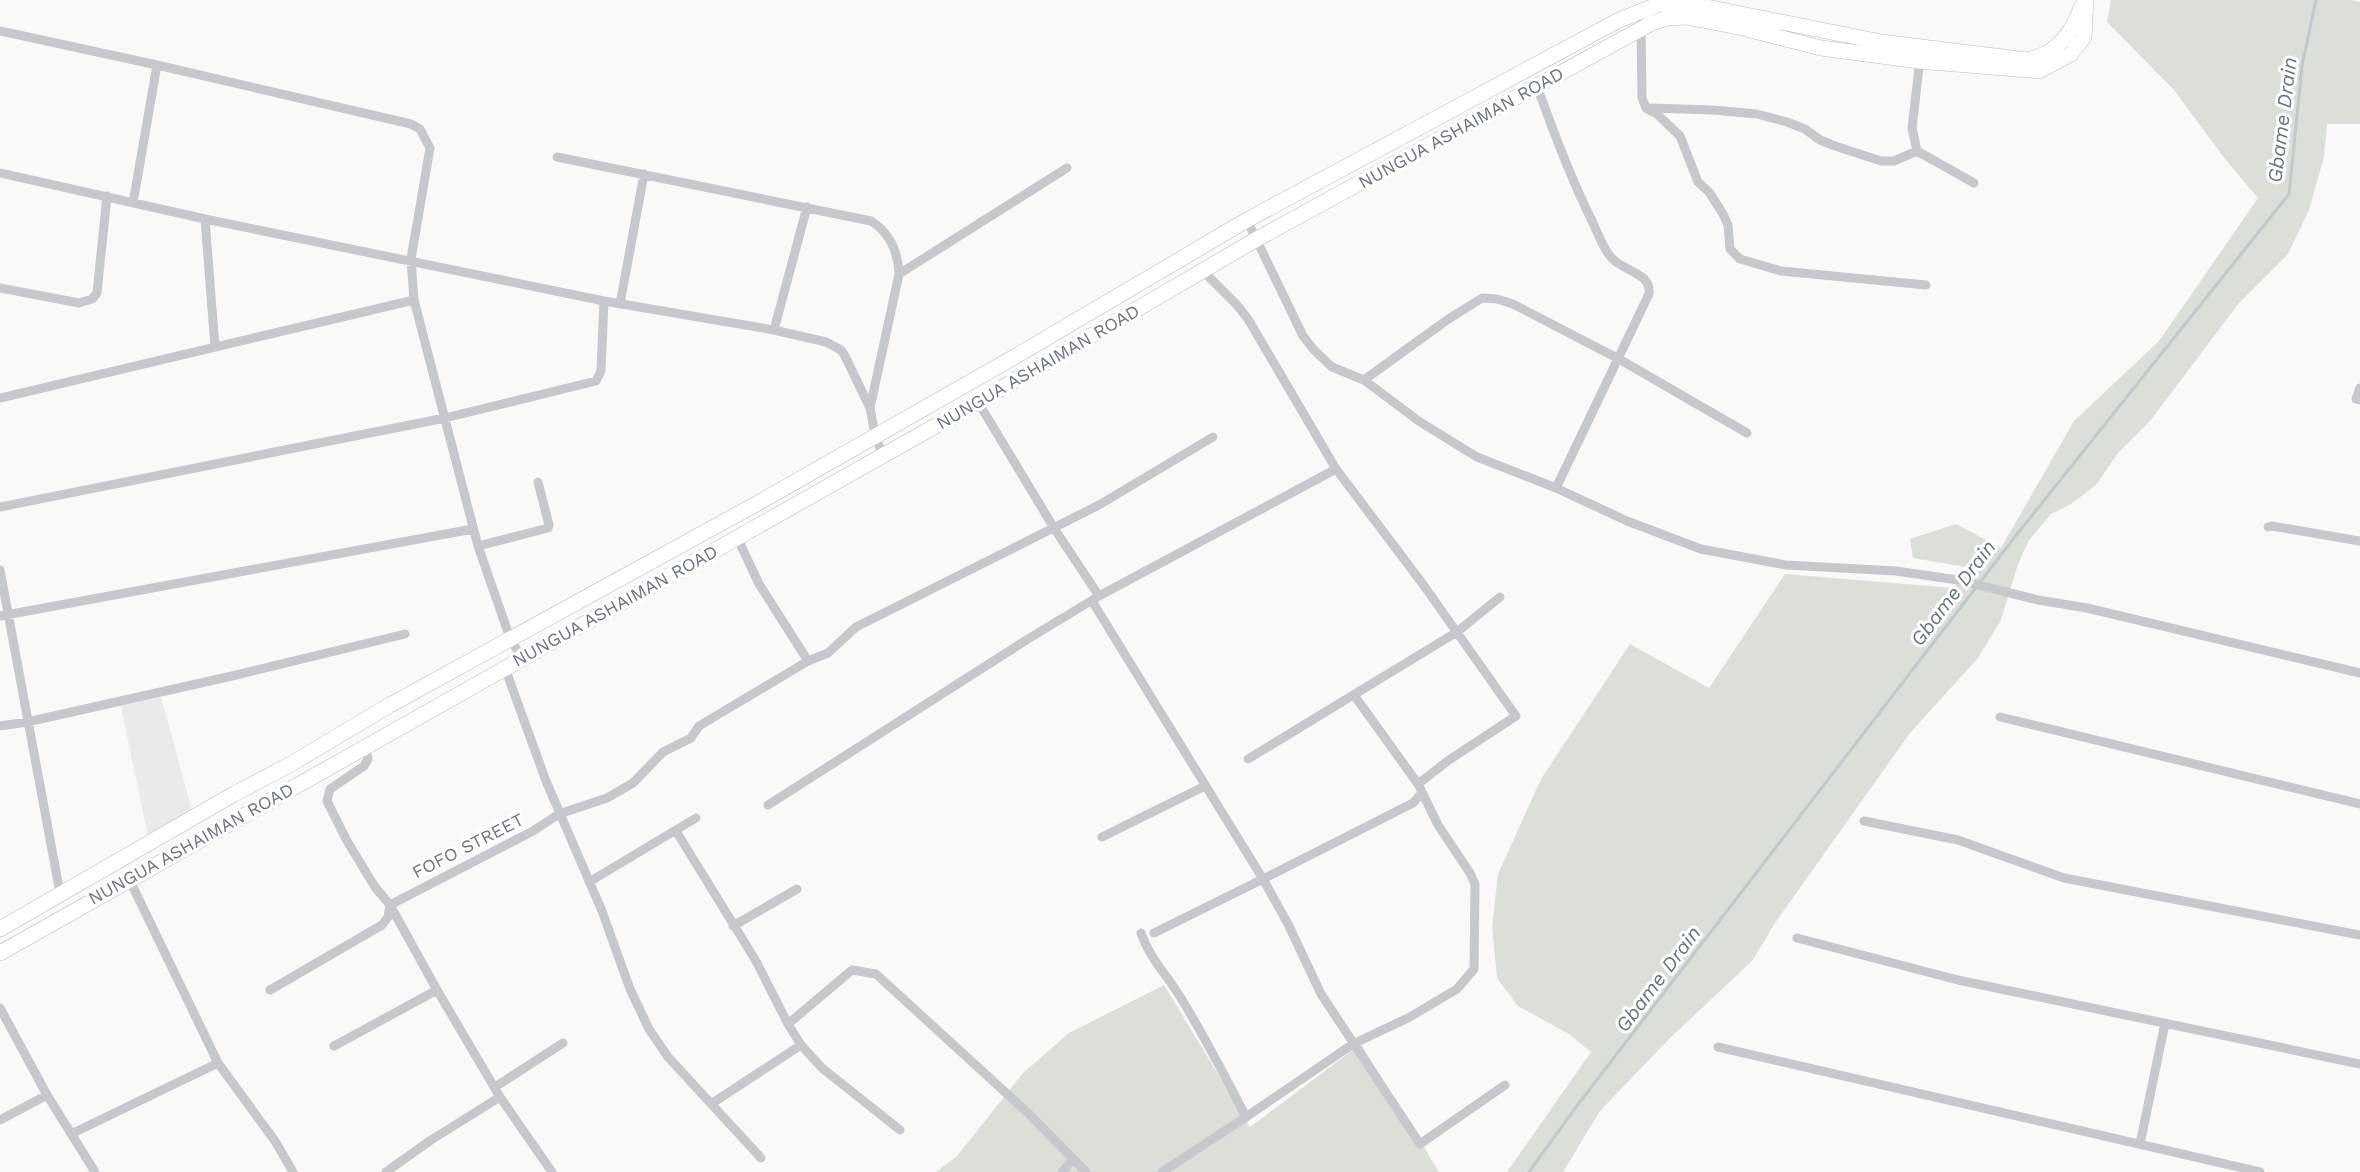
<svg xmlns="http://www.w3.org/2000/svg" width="2360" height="1172" font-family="'Work Sans',sans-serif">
<rect width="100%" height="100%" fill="#f9f9f7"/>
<path fill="#eaeaea" d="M161,697L192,810L148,837L121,706Z"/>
<path fill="#dae0d8" d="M2111,0H2352L2360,2V124H2327L2324,157L2309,210L2288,254L2239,303L2150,421L2118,453L2096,485L2071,504L2051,514L2029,540L2018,564L2001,620L1978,658L1910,733L1775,923L1752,961L1669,1039L1600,1111L1563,1172H1507L1591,1052L1569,1034L1518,1006L1497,978L1492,927L1498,874L1541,779L1630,644L1709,688L1785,574L1954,588L1966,567L1913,558L1910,539L1956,524L2001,548L2074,421L2159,341L2258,198L2225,159L2174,90L2107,22Z
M1164,985L1250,1127L1361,1044L1439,1172H936L957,1156L1023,1073L1069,1033Z"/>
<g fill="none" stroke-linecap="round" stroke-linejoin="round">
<path stroke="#c1c8ce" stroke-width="3" d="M1529,1172L1576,1107L2014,538L2289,194L2302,66L2316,0"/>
<defs>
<path id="primary" d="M0,929L234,794L291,764L390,705L758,503L1016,356L1247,220L1619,20L1660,4L1686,3L1881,42L2027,60C2057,54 2072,33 2082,6
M0,953L978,402L1257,239L1650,24L1667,18L1687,17L1743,28L1821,48L1919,61L2039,71L2071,54L2084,37L2086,0"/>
</defs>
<use href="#primary" stroke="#b8bbc0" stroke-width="16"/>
<path stroke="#c5c8cc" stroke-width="9" d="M1641,28L1642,98L1646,108L1657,114L1680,136L1698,182L1709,192L1723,214L1728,225L1730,249L1740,259L1781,271L1926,285
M0,31L157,65L411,124L420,129L430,148L411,259L414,300L478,546L510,638L522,659
M1920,59L1912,128L1917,151L1974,183
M1537,86C1553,131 1570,176 1591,219C1597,231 1602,246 1610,256C1622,272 1652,272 1649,294L1556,488
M1649,108L1713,110L1757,114L1787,122L1805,129L1820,140L1835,146L1881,161H1894L1917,151
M557,157L871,221C890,233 898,251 899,274L870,408
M0,173L205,219L604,301L774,330L826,342L841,350L845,356L870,408L875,435L883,456
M133,203L157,65
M205,219L215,347
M1247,220L1303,336L1314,350L1332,367L1364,380L1420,422L1477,457L1556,488L1627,521L1701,549L1786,565L1896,571L1958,580L2038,600L2087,608L2360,673
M899,274L1067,168
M0,288L79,303L92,299L97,293L107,196
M620,304L644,174
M774,330L807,207
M1364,380L1447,320L1482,298L1497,299L1513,304L1619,359L1747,433
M2360,388L2356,399L2360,400
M0,398L414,300
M978,402L1054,528L1099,596
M1336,469L1422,583L1516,716L1449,760L1418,784
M0,507L445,418L596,381L601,371L604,301
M2268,527L2272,526L2360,541
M737,537L759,584L808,661
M478,546L548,528L549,525L538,482
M0,570L60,893
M1092,601L1263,879L1154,933
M0,616L473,529
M505,668L546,781L602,911L630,989L649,1029L668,1057L761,1158
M2000,717L2360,804
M0,726L27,722L232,676L405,634
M365,747L368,759L364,766L330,789L327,801L347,841L375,887L390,905L437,990L500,1097L552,1172
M1248,759L1457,632L1500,597
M1422,793L1413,803L1263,879L1288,924L1321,994L1420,1144L1505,1085
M768,805L1028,639L1099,596L1336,469L1248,319L1237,305L1203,271
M1864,821L1958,840L2064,878L2360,935
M676,831L756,961L788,1024L801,1045L822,1068L900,1130
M1102,837L1205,786
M132,878V885L218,1063L275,1141L293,1172
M589,882L696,818
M733,926L797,889
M1141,933C1150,959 1165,972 1179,995C1204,1035 1225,1076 1246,1117L1353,1044L1408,1018L1457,989L1474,969L1475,884L1470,873L1438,825L1418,784L1354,695
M1797,938L1958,980L2360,1064
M270,990L382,925L388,917L390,905L533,831L559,814L607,798L633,783L663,752L691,738L699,726L808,661L828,653L856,627L1099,505L1213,437
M0,1008L47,1095L95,1172
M788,1024L852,970L876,974L1029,1114L1086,1172
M334,1046L437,990
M1718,1047L2260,1172
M495,1087L563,1043
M711,1104L801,1045
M0,1120L47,1095
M71,1134L218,1063
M2140,1144L2165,1023
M386,1172L431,1140L500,1097
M1062,1172L1073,1159
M1162,1172L1246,1117"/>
<use href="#primary" stroke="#fff" stroke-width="15"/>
</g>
<g text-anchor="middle" stroke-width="6" stroke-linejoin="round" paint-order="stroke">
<g font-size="18" fill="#697487" stroke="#fff">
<text transform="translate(1461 128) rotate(-29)" y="6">NUNGUA ASHAIMAN ROAD</text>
<text transform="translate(1038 367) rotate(-30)" y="6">NUNGUA ASHAIMAN ROAD</text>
<text transform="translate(615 606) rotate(-29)" y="6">NUNGUA ASHAIMAN ROAD</text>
<text transform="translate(191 844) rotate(-29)" y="6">NUNGUA ASHAIMAN ROAD</text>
<text transform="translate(468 846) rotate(-27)" y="6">FOFO STREET</text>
</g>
<g font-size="20" font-style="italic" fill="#657582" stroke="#fff">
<text transform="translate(2282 120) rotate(-83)" y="7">Gbame Drain</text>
<text transform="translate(1953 593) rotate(-53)" y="7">Gbame Drain</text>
<text transform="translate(1658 979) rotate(-53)" y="7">Gbame Drain</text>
</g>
</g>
</svg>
